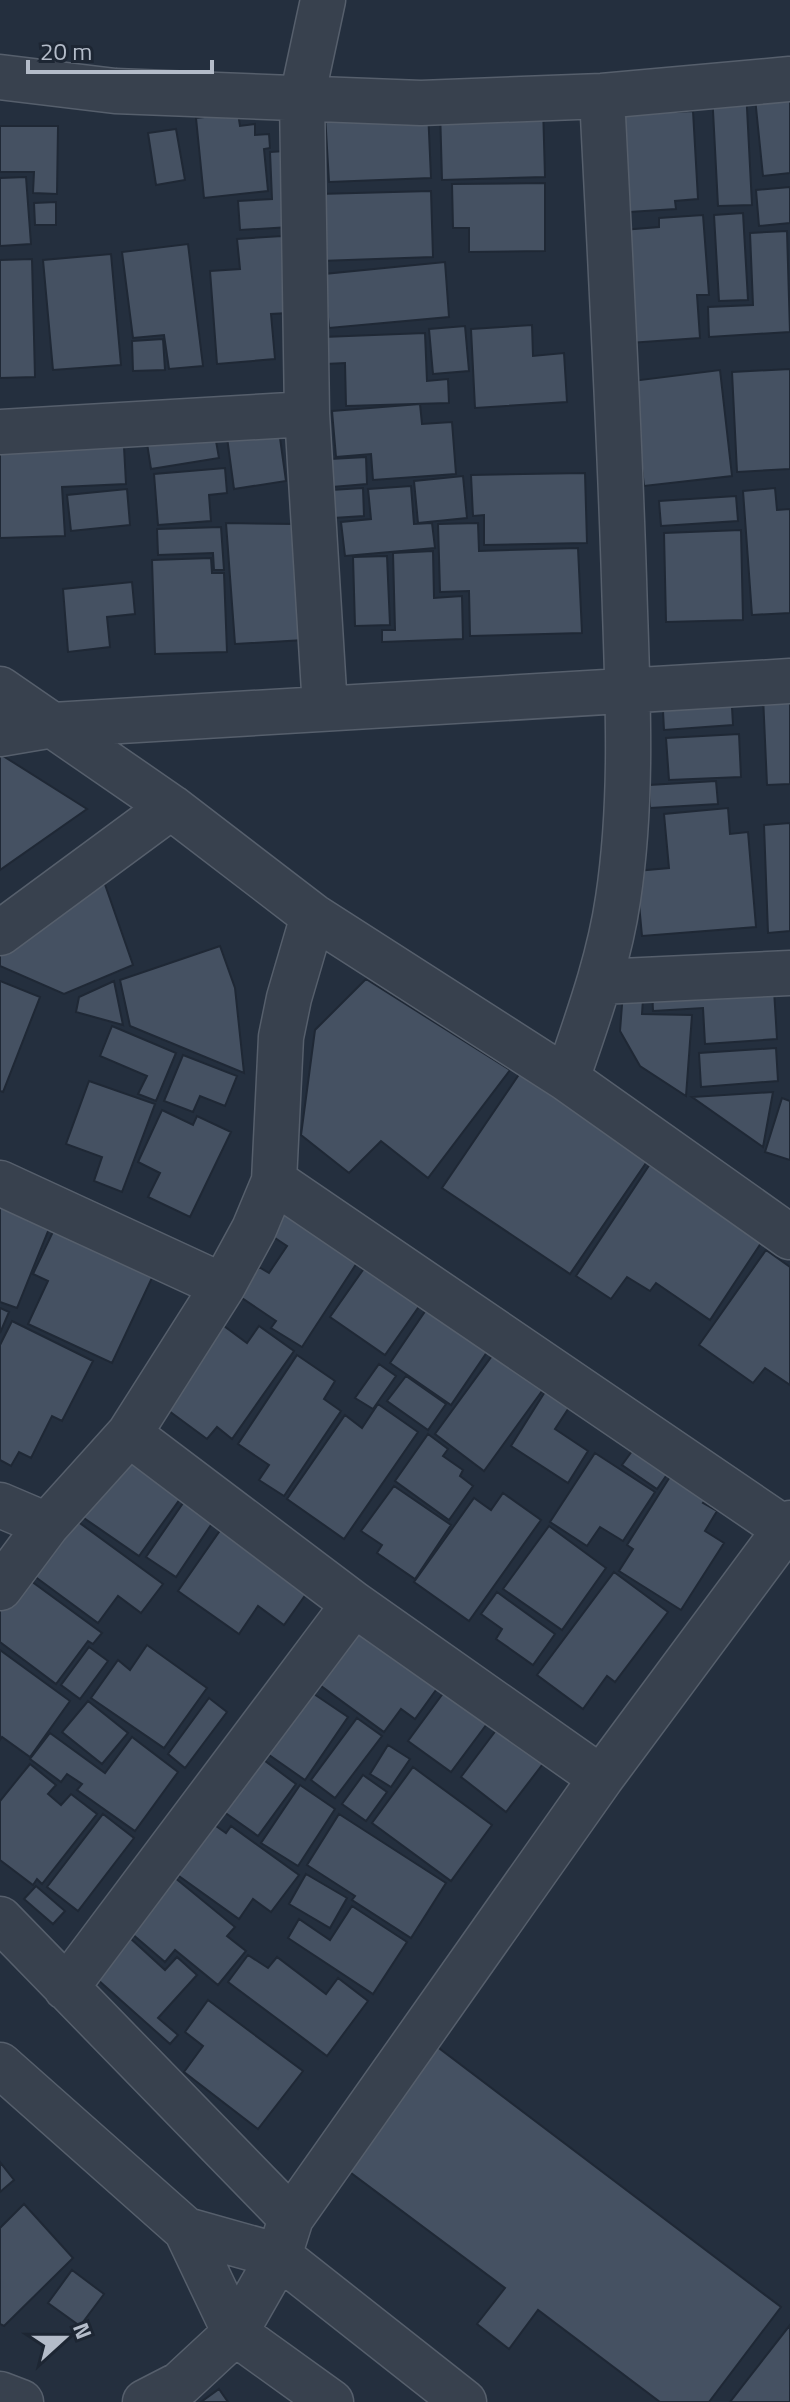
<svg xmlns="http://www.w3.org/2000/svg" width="790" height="2402" font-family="'Titillium Web',sans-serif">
<rect width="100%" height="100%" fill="#242f3e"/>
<path fill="#455162" stroke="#1f2835" stroke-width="2" d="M790,85V173L763,176L754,88Z
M746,89L752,205L718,206L712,92Z
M671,94L673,112L693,111L698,199L675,201L676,209L629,212L621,98Z
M543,106L545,177L442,180L440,109Z
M428,110L431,178L329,182L325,114Z
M238,113L240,126L255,124V135L269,134L270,148L264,149L268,191L204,198L196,118Z
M0,126H58L57,194L33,193L34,172H0Z
M176,129L185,180L156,185L148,133Z
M285,151L290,227L240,230L238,201L272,199L270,152Z
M26,177L31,244L0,246V178Z
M545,183V251L469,252V228H453L452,184Z
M790,187V223L759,226L756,190Z
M431,191L433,257L320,261L318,194Z
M56,202V225H35L34,203Z
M743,213L748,300L719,301L714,215Z
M703,215L709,295H697L700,338L629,343L622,230L659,227V218Z
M787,231L790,332L709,337L708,307L753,305L750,233Z
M282,236L289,313L271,314L275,359L217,364L210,271L240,269L237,239Z
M188,244L203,366L169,369L164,335L133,338L122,252Z
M111,254L121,365L53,370L43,260Z
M32,259L35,377L0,378V260Z
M445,262L449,317L329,328L324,274Z
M532,325L533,356L564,353L567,402L475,408L471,329Z
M465,326L469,371L433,374L429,329Z
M425,333L427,381L448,379L449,403L346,406L345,363L325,364L323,337Z
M163,339L165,370L133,371L132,341Z
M790,369V469L737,472L732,372Z
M720,370L732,476L644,486L632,381Z
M209,401L219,458L151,469L142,411Z
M275,402L286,481L234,489L223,408Z
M420,404L422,424L452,422L456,474L373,480L371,454L336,457L332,411Z
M0,447H124L126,484L62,487L65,536L0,538Z
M366,457L367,484L332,487L330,459Z
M225,468L227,493L209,495L211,521L158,525L154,474Z
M585,473L587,543L484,545V515L473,516L471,475Z
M463,476L467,518L418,523L414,481Z
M411,486L414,524L432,523L435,548L345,556L341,522L371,519L368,489Z
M363,488L364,516L333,518L331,490Z
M775,488L777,510L790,509V613L752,615L743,491Z
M127,489L130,525L71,531L67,495Z
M736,496L738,521L661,526L659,501Z
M226,523L296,524L304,640L235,644Z
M478,523L479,551L578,548L582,633L470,636L469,591L440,592L438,524Z
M221,527L224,570H214L213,553L158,555L157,529Z
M741,530L743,620L666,622L664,533Z
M433,551L434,598L462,596L463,639L382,642V630H395L393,553Z
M387,556L390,625L355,626L353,557Z
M211,558L212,573H224L227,652L155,654L152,560Z
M132,582L135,614L107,617L110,647L68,652L63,589Z
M731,689L733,725L664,730L662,692Z
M790,695V784L767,785L763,696Z
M739,734L741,777L669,780L666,738Z
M0,754L87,809L0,870Z
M716,781L718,804L650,808L649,785Z
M728,808L730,834L748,832L756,927L642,936L636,871L669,868L664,814Z
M790,823V931L768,933L764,825Z
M101,873L133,965L64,994L0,966V943Z
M220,946L235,988L244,1073L130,1026L120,980Z
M772,957L777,1039L705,1044L703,1008L653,1011L651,965Z
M625,966L645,969L642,1014L692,1015L686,1096L640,1066L620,1031Z
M366,979L510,1070L428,1178L381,1141L349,1173L301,1135L315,1030Z
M0,981L40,997L3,1092L0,1091Z
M114,981L123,1025L76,1012L79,997Z
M112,1026L176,1053L156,1101L138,1094L147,1076L100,1056Z
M776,1048L778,1081L701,1087L699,1053Z
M183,1055L237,1076L225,1106L200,1096L193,1112L164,1101Z
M520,1073L648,1160L570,1274L442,1188Z
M89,1081L155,1104L122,1192L94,1181L102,1157L66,1144Z
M773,1092L763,1147L692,1097Z
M782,1098L790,1101V1160L765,1152Z
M162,1110L193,1125L197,1116L231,1132L190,1217L148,1197L160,1173L138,1162Z
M654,1158L767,1234L710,1320L656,1283L650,1291L627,1277L611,1299L576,1276Z
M0,1169L61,1199L17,1308L0,1302Z
M285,1196L366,1249L302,1347L271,1328L276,1321L239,1296L259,1267L269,1273L287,1246L263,1230Z
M67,1202L166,1248L112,1363L28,1324L48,1281L33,1274Z
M766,1250L790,1267V1385L765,1368L753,1383L699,1345Z
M372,1257L427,1295L385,1355L330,1317Z
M443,1285L504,1327L451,1405L390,1363Z
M0,1308L9,1312L0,1333Z
M201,1309L247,1343L259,1326L294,1351L232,1439L217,1427L207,1439L142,1391Z
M12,1321L93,1361L62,1421L52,1416L31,1458L19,1452L11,1466L0,1460V1345Z
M500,1345L550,1380L484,1471L435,1434Z
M297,1355L335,1381L324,1399L341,1411L284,1496L259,1480L269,1465L238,1444Z
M379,1364L396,1376L373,1409L355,1398Z
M406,1376L446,1404L428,1430L387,1401Z
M548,1387L572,1403L555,1429L588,1451L568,1483L511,1446Z
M378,1404L418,1432L344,1539L287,1499L345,1415L362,1428Z
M428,1434L448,1449L443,1456L463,1470L460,1476L473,1486L449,1520L395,1481Z
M643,1436L677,1460L657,1489L622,1465Z
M110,1440L185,1492L139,1556L81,1516Z
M595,1453L655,1492L623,1541L600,1527L587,1546L550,1522Z
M678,1464L714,1486L703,1503L717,1511L705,1531L724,1543L681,1610L619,1571L633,1549L627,1545Z
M394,1486L451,1525L415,1579L377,1553L382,1545L361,1531Z
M190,1493L219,1513L176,1577L146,1557Z
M503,1493L541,1520L469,1621L414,1582L474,1498L491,1510Z
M228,1519L316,1580L284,1625L258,1606L239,1634L178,1591Z
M77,1521L163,1584L141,1613L118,1596L98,1623L26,1570Z
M549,1526L606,1568L562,1630L503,1589Z
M614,1572L668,1612L615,1682L607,1676L583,1709L537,1675Z
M20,1573L102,1633L93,1644L88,1641L56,1684L0,1642V1600Z
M497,1592L555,1634L533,1665L496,1639L502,1629L481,1614Z
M344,1602L446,1676L415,1719L401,1709L384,1732L317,1683Z
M147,1645L207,1688L164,1748L91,1698L118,1660L130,1670Z
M89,1647L108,1661L80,1699L61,1685Z
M0,1650L70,1701L30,1757L2,1737L0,1740Z
M461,1669L504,1701L451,1772L408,1741Z
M308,1690L348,1717L305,1780L239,1734Z
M209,1698L227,1712L185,1768L168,1754Z
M88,1701L128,1733L102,1764L62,1732Z
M506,1717L552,1752L506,1812L461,1777Z
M357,1718L382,1736L335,1798L311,1780Z
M50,1733L105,1773L132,1737L178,1772L135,1831L77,1790L82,1784L67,1774L61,1782L30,1759Z
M238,1741L296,1784L258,1836L200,1795Z
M388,1745L410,1759L391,1787L370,1774Z
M30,1764L56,1785L48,1794L61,1805L71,1794L97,1814L42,1884L37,1879L33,1885L0,1860V1801Z
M413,1767L492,1825L451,1881L372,1823Z
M363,1775L387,1792L366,1821L342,1804Z
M300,1785L335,1809L298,1866L261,1843Z
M188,1806L226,1833L231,1826L299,1875L271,1912L253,1899L239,1919L151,1856Z
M103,1814L134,1838L78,1911L47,1887Z
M339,1814L446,1883L411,1938L352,1900L355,1896L307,1865Z
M152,1859L235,1927L227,1936L246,1951L218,1985L175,1950L165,1962L124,1927Z
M306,1874L347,1898L330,1928L289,1904Z
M36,1886L65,1911L53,1924L24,1899Z
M352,1906L407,1942L373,1994L288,1938L299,1919L330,1940Z
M106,1916L165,1970L177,1957L197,1975L158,2018L178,2035L170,2044L70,1955Z
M248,1955L268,1968L277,1957L326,1994L338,1978L368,2001L327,2056L228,1982Z
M208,2000L303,2071L258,2129L184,2072L203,2046L185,2032Z
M411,2027L781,2307L709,2402H660L538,2310L509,2349L477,2324L505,2288L319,2149Z
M0,2162L14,2180L0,2192Z
M24,2204L73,2258L4,2326L0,2324V2228Z
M72,2270L104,2294L80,2326L48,2303Z
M790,2325V2402H730Z
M219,2389L228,2402H201Z"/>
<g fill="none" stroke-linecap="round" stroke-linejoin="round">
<defs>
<path id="street" d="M323,0L302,98L307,414L325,708
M0,77L115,91L421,103L602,96L790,79
M0,432L307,414
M0,689L171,807L313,916L567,1079L790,1237
M0,734L53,725L790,681
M0,933L171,807
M600,982L790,973
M567,1079C587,1020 609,961 618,899C634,793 627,685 624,579C619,418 610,257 602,96
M274,1181L785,1529
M0,1183L223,1286
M129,1434L354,1604L601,1778
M0,1505L47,1525
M0,1588L47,1525L129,1434L223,1286L254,1229L274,1181L281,1037L289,998L313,916
M0,1919L291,2218
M66,1988L354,1604
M0,2065L186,2230L235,2333L331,2402
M186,2230L279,2256L464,2402
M0,2394L21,2402
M145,2402L180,2384L235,2333L279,2256L291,2218L601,1778L790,1523"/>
</defs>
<use href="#street" stroke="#565f6c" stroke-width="47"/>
<use href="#street" stroke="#38414e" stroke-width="44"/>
</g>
<g transform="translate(64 2338) rotate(69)" stroke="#1d2633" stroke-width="6" paint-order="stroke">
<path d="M0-6L14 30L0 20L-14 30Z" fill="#b4bcc9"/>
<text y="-12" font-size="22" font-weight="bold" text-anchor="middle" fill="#b4bcc9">N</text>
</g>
<path d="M28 60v12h184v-12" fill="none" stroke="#b4bcc9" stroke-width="4"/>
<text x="40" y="60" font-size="24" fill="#b4bcc9" stroke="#1d2633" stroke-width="6" paint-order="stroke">20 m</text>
</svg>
